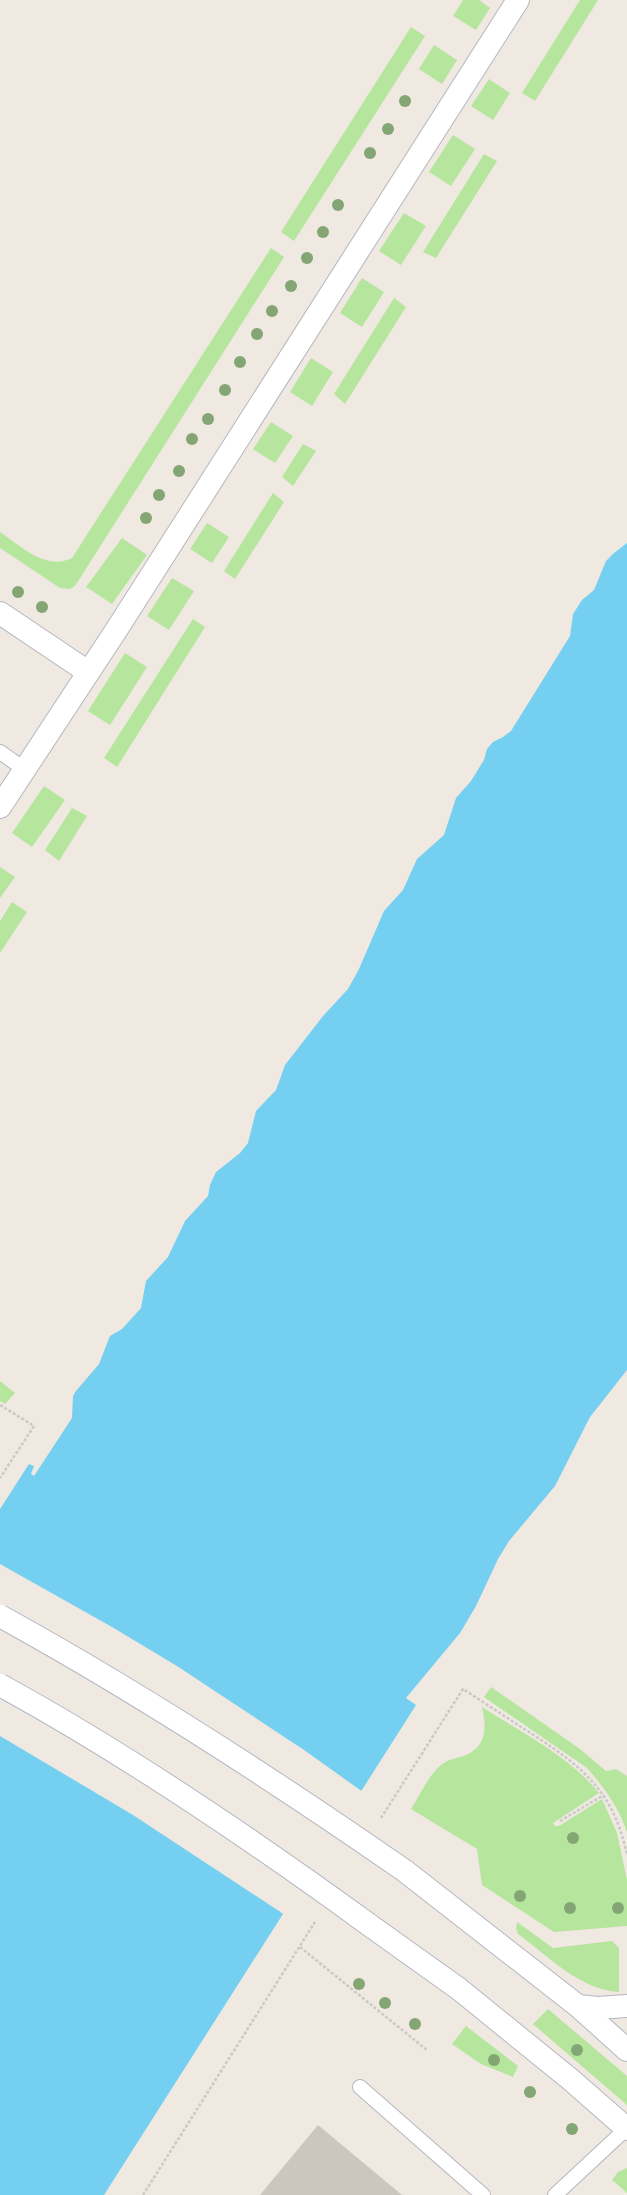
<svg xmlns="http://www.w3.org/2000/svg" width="627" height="2195" font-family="'Fira Sans Condensed',sans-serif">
<rect width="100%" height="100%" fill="#efe9e1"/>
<path fill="#b6e59e" d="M463,0H479L490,8L476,30L453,16Z
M580,0H598L535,101L522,93Z
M411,27L425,36L294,241L281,232Z
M434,45L457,60L442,84L419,69Z
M489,79L510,93L493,120L471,106Z
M453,135L475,149L451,186L429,172Z
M484,154L497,161L436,258L423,252Z
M404,213L426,226L401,265L379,251Z
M271,248L284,257L75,586L70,589L60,588L0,548V532C21,546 45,571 72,558Z
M362,278L384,292L362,327L340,313Z
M394,298L406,307L345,404L334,394Z
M311,358L333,372L312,406L290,392Z
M271,422L293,436L275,463L253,449Z
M303,444L316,451L293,486L282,477Z
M273,493L284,502L235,579L224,571Z
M207,523L229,537L212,563L190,549Z
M122,538L147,555L112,604L86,587Z
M172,578L194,591L169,630L147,616Z
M193,619L205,627L117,767L104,758Z
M125,653L147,667L110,725L88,711Z
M44,786L65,800L32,847L12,833Z
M72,808L87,816L59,861L45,850Z
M0,867L15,877L0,898Z
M12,902L27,912L0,953V921Z
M0,1381L15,1393L5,1404L0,1401Z
M491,1687L580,1749L606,1771L616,1769L627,1776V1832C619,1808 604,1787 587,1768L484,1697Z
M482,1707C522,1733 568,1755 599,1793L553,1823L555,1826H559L602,1799L617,1833L627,1880V1926L554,1932L482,1885L477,1849L411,1809C420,1795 428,1776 441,1765C448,1759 458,1758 466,1755C488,1746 486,1725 482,1707Z
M517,1922L553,1948L612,1941L619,1948V1992C580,1990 548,1956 518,1934L516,1928Z
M548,2009L627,2076V2105L533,2024Z
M466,2026L518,2066L513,2077L481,2064L452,2044Z
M627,2168V2193L612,2180L618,2172Z"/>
<path fill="#75cff0" d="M627,543V1370L590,1417L555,1486L509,1541L498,1559L476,1606L460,1633L406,1698L416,1705L104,2195H0V1509L29,1464L34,1466L31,1474L34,1476L72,1418L73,1396L76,1391L99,1364L110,1336L122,1329L141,1308L146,1281L168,1257L185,1221L208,1196L210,1185L216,1172L240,1153L248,1143L256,1111L276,1090L285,1065L323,1016L348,989L359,969L384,911L403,890L417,859L444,835L456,798L471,781L484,760L487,749L493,742L503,737L511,731L570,636L573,614L582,600L594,590L606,561L614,553Z"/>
<path fill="#efe9e1" d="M0,1564L112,1627L177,1666L304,1750L363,1792L285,1915L133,1815L0,1736Z"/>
<path fill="#cbc7bf" d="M318,2125L402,2195H260Z"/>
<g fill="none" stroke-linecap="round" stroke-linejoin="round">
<defs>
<path id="lane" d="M0,752L24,769
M360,2087L483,2195
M555,2195L627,2128"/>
<path id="street" d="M0,613L88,672
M0,807L117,629L518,0
M405,1871L578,2006L627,2050
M368,1924L459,1989L570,2079L627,2129
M578,2006L598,2008L627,2006"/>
</defs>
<use href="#lane" stroke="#b4b7c1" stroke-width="16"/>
<use href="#street" stroke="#b4b7c1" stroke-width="24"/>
<path stroke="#c9c9c9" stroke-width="2.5" stroke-dasharray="3 2" stroke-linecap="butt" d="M0,1405L34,1426L0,1478
M381,1818L463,1689C486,1704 509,1719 532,1734C583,1767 614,1792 627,1855
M560,1821L604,1795
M300,1947L428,2051
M143,2195L315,1922"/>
<use href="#lane" stroke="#fff" stroke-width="14"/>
<use href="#street" stroke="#fff" stroke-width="22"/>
<defs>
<path id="street-bridge" d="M0,1616C140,1693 274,1780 405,1871
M0,1685C128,1755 250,1838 368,1924"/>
</defs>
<use href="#street-bridge" stroke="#b4b7c1" stroke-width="24" stroke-linecap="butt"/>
<use href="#street-bridge" stroke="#fff" stroke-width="22"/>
</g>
<g fill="#84a574">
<circle cx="405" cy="101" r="6"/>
<circle cx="388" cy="129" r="6"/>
<circle cx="370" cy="153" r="6"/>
<circle cx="338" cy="205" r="6"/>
<circle cx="323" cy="232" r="6"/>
<circle cx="307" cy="258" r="6"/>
<circle cx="291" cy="286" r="6"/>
<circle cx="272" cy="311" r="6"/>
<circle cx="257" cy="334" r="6"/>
<circle cx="240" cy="362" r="6"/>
<circle cx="225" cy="390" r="6"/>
<circle cx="208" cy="419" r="6"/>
<circle cx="192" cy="439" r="6"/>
<circle cx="179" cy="471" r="6"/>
<circle cx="159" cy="495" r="6"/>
<circle cx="146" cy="518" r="6"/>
<circle cx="18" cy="592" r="6"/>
<circle cx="42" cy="607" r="6"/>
<circle cx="573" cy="1838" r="6"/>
<circle cx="520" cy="1896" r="6"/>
<circle cx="570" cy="1908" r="6"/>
<circle cx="618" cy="1908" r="6"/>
<circle cx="359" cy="1984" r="6"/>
<circle cx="385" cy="2003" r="6"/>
<circle cx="415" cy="2024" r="6"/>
<circle cx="577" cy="2050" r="6"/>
<circle cx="494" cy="2060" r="6"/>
<circle cx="530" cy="2092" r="6"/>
<circle cx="572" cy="2129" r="6"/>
</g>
</svg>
